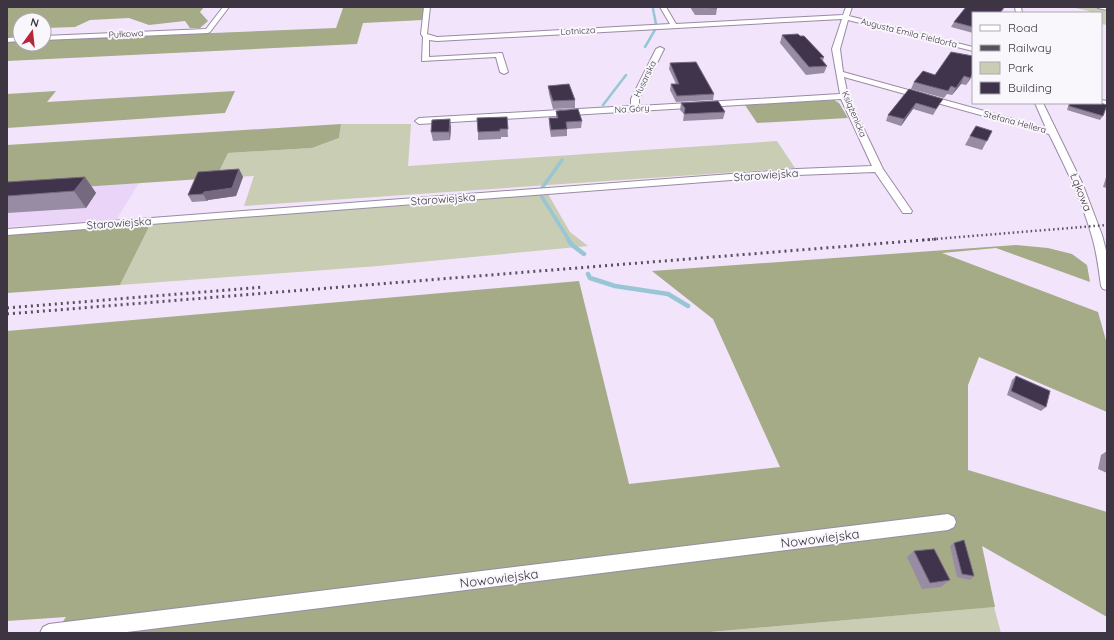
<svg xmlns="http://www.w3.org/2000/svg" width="1114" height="640" font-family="Quicksand,sans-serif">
<rect width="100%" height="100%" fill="#f2e4fb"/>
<path fill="#ead5f9" d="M139,183L116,220L7,227V192Z"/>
<path fill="#c8cdb4" d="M1071,7H1107V25L1101,24V13H1089V11Z
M341,124H411L408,166L777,141L795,168L244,206L254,176L216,178L228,153L312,148L339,138Z
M548,194L570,232L588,246L378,266L120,285L151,223L398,206Z
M994,607L1001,633H700Z"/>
<path fill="#a4ab86" d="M7,7H204L200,12L208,21L200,28H190L185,21L149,25L129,18L90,20L75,27L44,28V20H20V34L7,39Z
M423,7V20L363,23L357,44L7,61V42L20,41V44H44V40L336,28L343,8Z
M56,91L47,102L235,91L225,113L7,128V94Z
M834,100L839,103L848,118L757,123L745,105Z
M341,124L339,138L312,148L228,153L216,178L7,192V145Z
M151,223L120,285L7,293V234Z
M1016,245L1048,248L1072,254L1087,265L1090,282L996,248L942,253L1098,312L1107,344V412L979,357L968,385V470L1107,512V617L982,546L995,607L699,633H55L66,617L7,621V331L579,281L629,484L780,467L713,319L652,271Z"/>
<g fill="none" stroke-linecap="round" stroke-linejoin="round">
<path stroke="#98c6d5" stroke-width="2.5" d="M653,9L656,24
M645,47L656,28
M603,105L626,75"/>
<path stroke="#98c6d5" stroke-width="3.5" d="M542,188L562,160
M542,197L569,240"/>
<path stroke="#98c6d5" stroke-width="4.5" d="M568,239L572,245L584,254
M588,274L590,278L615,286L668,294L688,306"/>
<defs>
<path id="street" d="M223,7H229L210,32L208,33L44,40V36L206,29Z
M424,7H430L427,34L437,37L670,24L660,7H666L676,24L843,15L846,7H852L849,16L973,47V51L848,20L840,49L843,72L1046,128L1035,103H1043L1083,185L1102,235L1107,254V290L1103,289L1101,286C1099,271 1097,255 1093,240C1083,203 1066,168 1049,134L844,77L848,96L883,169L912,211L911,213H903L875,172L797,175L7,235V229L797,169L872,166L841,99L419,124L415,121L419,118L631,106V99L656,49L660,47L664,49L639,99V106L840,94L832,49L842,19L437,41L429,40V57L502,53L508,72L504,74L500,72L496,57L422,61L423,37L421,34Z
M1015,7H1021L1022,13H1016Z
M1097,7H1107V10L1098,8Z
M20,37V41L7,42V38Z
M1101,100L1107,101V105L1098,104L1101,103Z
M948,514L954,517L956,522L954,527L948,530L119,633H40L43,627L49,624Z"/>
</defs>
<use href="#street" stroke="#9a8aa5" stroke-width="2"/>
<use href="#street" fill="#fff" fill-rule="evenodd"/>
<path stroke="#59515e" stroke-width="2.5" stroke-dasharray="1.5 3" stroke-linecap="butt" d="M923,240L1107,225"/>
<path stroke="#59515e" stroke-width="3" stroke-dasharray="2 4" stroke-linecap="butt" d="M7,308L264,287
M7,314L936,239"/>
</g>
<path fill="#988ca4" d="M690,7H717V8L716,15H695Z
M966,7H1004V8L1005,7L1001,13H973V33L951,27L954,22Z
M782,35L824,57L823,61L827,66L824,73L806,75L780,43Z
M973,56V75L966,85L961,84L952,95L947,94L944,98L911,89L914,82L935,75Z
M670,63L714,94L713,100L676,102L670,90L671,84H676L669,69Z
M548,86L575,100V108L553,109L549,94Z
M909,89L939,105L933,115L913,109L901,126L886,121L888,115Z
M681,103L725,112L723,119L683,121L684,114L680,110Z
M1069,103H1100L1103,116L1100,120L1067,110Z
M556,111L582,121L581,128L567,129V136L551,137L549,125V118H556Z
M507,117L508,137H501V139L478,140V132Z
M451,127L450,140L433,141L431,132Z
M992,131L982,150L965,145L970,136Z
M239,169L243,177L236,196L208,200L207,201L192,202L188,195Z
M1107,174V188L1103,187Z
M85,177L96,193L86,208L7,213V182Z
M1016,376L1046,407L1041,411L1007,395L1012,380Z
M1107,451V473L1098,469L1101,455Z
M954,543L974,576L970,580L957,577L950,546Z
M914,551L950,580L941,587L922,589L907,557Z"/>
<path fill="#756980" d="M973,73V75L966,85L970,78Z
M964,76L961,84L952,95L956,88Z
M916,103L913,109L901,126L904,119Z
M450,119L451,127L450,140L449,132Z
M239,169L243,177L236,196L208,200L207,201L203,194L204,192Z
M85,177L96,193L86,208L74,191Z"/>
<path fill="#3f344c" stroke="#756980" d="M696,7H717V8Z
M966,7H1004L1000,13H973V27L954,22Z
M798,34L800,36H804L824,57L820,58L827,66L809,67L782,35Z
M951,52L973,56V73L970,78L964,76L956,88L951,86L948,91L914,82L923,71L935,75Z
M696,62L714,94L677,96L671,84H679L670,63Z
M569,84L575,100L553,101L548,86Z
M909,89L943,99L936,109L916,103L904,119L888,115Z
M718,101L725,112L684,114L685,108L681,103Z
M1070,103H1100L1107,105L1103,116L1069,106Z
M578,109L582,121L566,122L567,129L551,130L549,118H558L556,111Z
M507,117L508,129H500V131L478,132L477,118Z
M450,119L449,132H431L432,120Z
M976,126L992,131L987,141L970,136Z
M239,169L232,188L204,192L203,194L188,195L198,172Z
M85,177L74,191L7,196V182Z
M1016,376L1050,391L1046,407L1011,391Z
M964,540L974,576L962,574L954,543Z
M934,549L950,580L930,583L914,551Z"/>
<g text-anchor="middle" stroke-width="4" stroke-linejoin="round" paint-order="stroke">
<g font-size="9" fill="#3d3642" stroke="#f9f6fc">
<text transform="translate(578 31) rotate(-3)" y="3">Lotnicza</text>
<text transform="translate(909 33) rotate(14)" y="3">Augusta Emila Fieldorfa</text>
<text transform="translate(126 34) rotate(-3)" y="3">Pułkowa</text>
<text transform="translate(645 79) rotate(-64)" y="3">Husarska</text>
<text transform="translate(632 109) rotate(-3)" y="3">Na Góry</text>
<text transform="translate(854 114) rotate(67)" y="3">Książenicka</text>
<text transform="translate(1015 122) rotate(15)" y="3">Stefana Hellera</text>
</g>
<g font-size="11" fill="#3d3642" stroke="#f9f6fc">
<text transform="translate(766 175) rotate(-4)" y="4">Starowiejska</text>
<text transform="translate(1081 192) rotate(68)" y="4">Łąkowa</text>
<text transform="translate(443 199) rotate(-4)" y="4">Starowiejska</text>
<text transform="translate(119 223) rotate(-4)" y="4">Starowiejska</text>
</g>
<g font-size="13" fill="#3d3642" stroke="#f9f6fc">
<text transform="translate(820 538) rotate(-7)" y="5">Nowowiejska</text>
<text transform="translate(499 578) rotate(-7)" y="5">Nowowiejska</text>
</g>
</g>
<rect width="1114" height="640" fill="none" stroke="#3d3642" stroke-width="16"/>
<rect x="972" y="12" width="130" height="92" fill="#f9f6fc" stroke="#aea9b2"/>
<rect x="980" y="25" width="20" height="6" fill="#ffffff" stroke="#aea9b2"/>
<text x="1008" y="32" font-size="12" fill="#3d3642">Road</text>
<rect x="980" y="45" width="20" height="6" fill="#59515e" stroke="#aea9b2"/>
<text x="1008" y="52" font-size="12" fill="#3d3642">Railway</text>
<rect x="980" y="62" width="20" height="12" fill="#c8cdb4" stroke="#aea9b2"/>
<text x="1008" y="72" font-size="12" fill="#3d3642">Park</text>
<rect x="980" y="82" width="20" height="12" fill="#3f344c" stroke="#aea9b2"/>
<text x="1008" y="92" font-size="12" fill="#3d3642">Building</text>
<g transform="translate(32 32) rotate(15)"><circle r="19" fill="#f9f6fc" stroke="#aea9b2"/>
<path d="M0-3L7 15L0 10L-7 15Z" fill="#b72639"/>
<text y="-6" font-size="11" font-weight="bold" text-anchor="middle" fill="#3d3642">N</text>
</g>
</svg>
